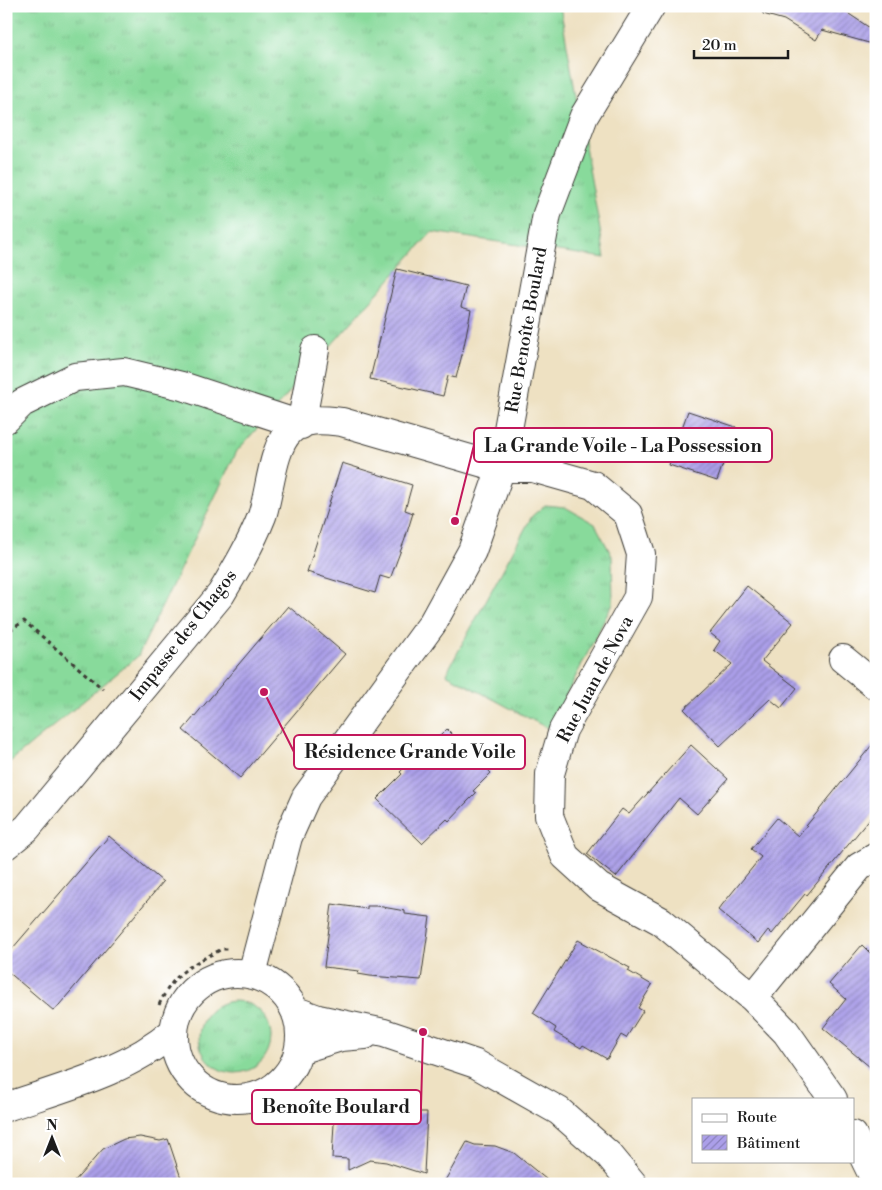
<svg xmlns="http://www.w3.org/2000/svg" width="882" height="1190" font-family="'Libre Bodoni',serif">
<defs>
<pattern id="grass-tufts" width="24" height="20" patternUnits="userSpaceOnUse" patternTransform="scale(1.25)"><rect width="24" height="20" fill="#88da9b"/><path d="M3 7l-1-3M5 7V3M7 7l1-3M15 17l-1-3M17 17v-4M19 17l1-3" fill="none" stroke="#75ba85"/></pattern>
<pattern id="building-hatch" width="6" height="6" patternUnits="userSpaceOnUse" patternTransform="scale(1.25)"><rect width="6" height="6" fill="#ab9fe9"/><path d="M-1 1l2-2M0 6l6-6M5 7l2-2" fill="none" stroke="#8a81bc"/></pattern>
</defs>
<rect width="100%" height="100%" fill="#fff"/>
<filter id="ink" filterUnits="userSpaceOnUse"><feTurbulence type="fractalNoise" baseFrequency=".02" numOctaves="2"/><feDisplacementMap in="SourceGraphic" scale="10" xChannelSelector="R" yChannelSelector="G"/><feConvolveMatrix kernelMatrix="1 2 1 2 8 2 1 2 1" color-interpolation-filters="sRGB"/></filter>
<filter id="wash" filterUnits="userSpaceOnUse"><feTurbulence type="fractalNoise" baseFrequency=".0096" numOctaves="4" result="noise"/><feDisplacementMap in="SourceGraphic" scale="20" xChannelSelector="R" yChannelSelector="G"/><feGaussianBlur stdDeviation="1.12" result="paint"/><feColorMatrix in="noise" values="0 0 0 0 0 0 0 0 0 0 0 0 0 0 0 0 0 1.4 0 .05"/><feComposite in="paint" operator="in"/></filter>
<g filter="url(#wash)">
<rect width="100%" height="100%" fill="#eee1c2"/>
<path fill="url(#grass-tufts)" stroke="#527b5c" d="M6,6H560L605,258L432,232L237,451L138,656L6,765Z
M545,505L565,507L595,524L612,556L613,603L549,729L446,674L532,516Z
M199 1037a36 36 0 1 1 72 0a36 36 0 1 1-72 0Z"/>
<g id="blocks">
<path fill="url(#building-hatch)" d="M762,6H837L876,32V45L822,30L816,40L784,20L763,14Z
M397,269L466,286L461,307L471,310L463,351L456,378L448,376L443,396L370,379Z
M688,411L736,427L717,481L669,465Z
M342,463L412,485L405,510L413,513L405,539L390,579L380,576L375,593L307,572Z
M747,586L793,623L762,661L797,688L781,708L770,699L720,746L684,709L732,664L714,650L720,641L710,633Z
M288,606L345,654L240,778L183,730Z
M447,729L491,773L473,791L476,793L468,801L449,821L447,819L422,843L377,799L402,774L400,772L427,745L429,747Z
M876,740V811L807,895L805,894L772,934L768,930L758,943L718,910L761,857L751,849L777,818L798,836Z
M691,745L728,779L697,814L679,798L616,877L587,854L622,809L629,814Z
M109,836L163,882L54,1011L6,970V956Z
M332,904L367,909V906H377L405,911V914L430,917L421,980L370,976L358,974L359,971L324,967Z
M578,940L630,968L628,971L652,985L638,1008L643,1011L626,1038L621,1035L607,1059L583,1045L581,1048L554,1032L556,1028L533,1013Z
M862,945L876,959V1072L823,1028L846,999L829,984Z
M386,1097L401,1101L418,1112H427L424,1174L386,1162L370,1160L348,1170V1159L332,1158L335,1106H344L363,1098Z
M140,1137L160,1141L168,1139L183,1184H72L103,1149L124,1139Z
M467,1142L475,1145L495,1146L514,1153L552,1184H443Z"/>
</g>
</g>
<g filter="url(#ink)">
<use href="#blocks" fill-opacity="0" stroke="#3c3a35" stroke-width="1"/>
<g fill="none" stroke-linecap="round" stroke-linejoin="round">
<defs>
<path id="minor" d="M6,419L22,403L75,377L124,372L182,386L301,425L315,350
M843,659L876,686
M6,845L27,828L221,594C236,569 251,544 262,516C270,493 272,446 291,430C305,417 324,420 342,422L501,468H533L593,485L628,514L641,554L638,597L563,730L550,774L549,816L565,856L599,887L661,921L753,998L786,1032L833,1099
M252,974L288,837L306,797L432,624L472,551L501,468L547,214L584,116L651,6
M753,998L859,867L876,857
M853,1135L876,1182"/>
<path id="major" d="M174 1036a63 63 0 1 1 126 0a63 63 0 1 1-126 0Z
M296,1011L318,1019L384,1033L476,1064L559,1111L609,1155L633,1184
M299,1050L341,1037L365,1035
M6,1107C64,1087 126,1072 173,1032"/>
</defs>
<use href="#minor" stroke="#3c3a35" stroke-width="30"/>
<use href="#major" stroke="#3c3a35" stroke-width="30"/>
<path stroke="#3c3a35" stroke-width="3" stroke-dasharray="4 4" stroke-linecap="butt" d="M6,620L12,629L24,621L103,689
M159,1005C174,972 191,965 222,949H228"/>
<use href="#minor" stroke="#fff" stroke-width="28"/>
<use href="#major" stroke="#fff" stroke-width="28"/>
</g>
</g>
<g text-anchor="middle" stroke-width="4.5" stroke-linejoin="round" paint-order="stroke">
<g font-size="18" fill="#1c1c1c" stroke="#fff">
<text transform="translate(526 330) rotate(-80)" y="6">Rue Benoîte Boulard</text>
<text transform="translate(183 635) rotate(-52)" y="6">Impasse des Chagos</text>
<text transform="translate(595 679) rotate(-62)" y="6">Rue Juan de Nova</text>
</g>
</g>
<path fill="none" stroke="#c2185b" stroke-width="2" d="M455 521L474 445M264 692L294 752M423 1032L421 1107"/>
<g fill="#c2185b" stroke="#fff" stroke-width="2">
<circle cx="455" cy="521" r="5"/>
<circle cx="264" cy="692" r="5"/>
<circle cx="423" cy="1032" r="5"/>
</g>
<g fill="#fff" stroke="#c2185b" stroke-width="2">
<rect x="474" y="428" width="298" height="34" rx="5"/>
<rect x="294" y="735" width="231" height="34" rx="5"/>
<rect x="252" y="1090" width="169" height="34" rx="5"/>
</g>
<g font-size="19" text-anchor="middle" font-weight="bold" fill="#1c1c1c">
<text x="623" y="452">La Grande Voile - La Possession</text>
<text x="410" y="758">Résidence Grande Voile</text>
<text x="336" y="1113">Benoîte Boulard</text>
</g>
<rect width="882" height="1190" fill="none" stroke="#fff" stroke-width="25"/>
<rect x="692" y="1098" width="162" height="65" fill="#ffffff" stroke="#a4a4a4"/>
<rect x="702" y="1114" width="25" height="8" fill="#ffffff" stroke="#a4a4a4"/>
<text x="737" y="1122" font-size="15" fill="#1c1c1c">Route</text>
<rect x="702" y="1135" width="25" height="15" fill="url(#building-hatch)" stroke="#a4a4a4"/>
<text x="737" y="1148" font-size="15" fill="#1c1c1c">Bâtiment</text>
<g transform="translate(52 1138)" stroke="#ffffff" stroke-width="4" paint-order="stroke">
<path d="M0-4L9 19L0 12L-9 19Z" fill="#1c1c1c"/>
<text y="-8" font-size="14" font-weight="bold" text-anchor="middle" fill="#1c1c1c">N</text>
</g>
<path d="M694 50v8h94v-8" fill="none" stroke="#1c1c1c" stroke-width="2.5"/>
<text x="702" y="50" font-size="15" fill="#1c1c1c" stroke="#ffffff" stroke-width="4" paint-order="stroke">20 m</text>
</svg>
